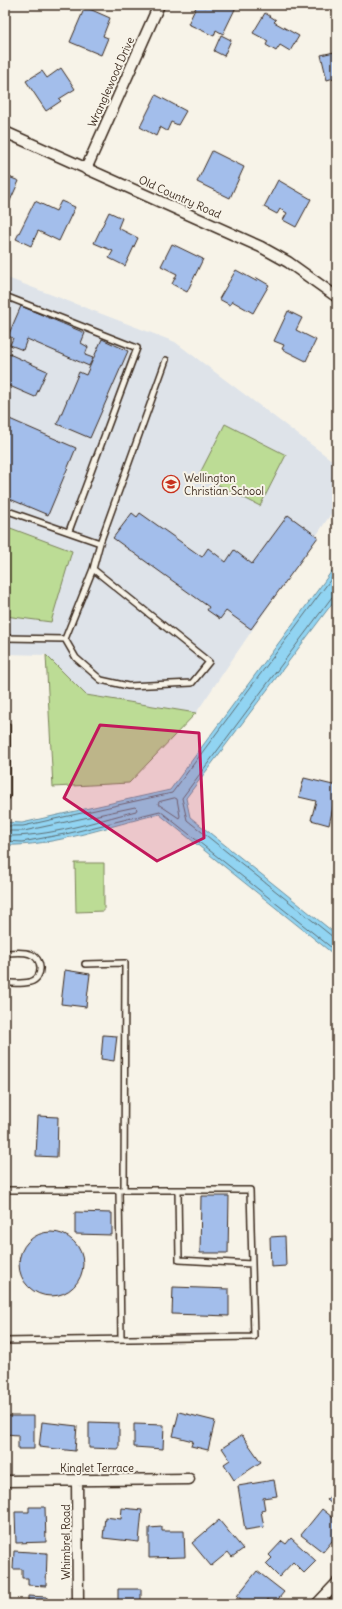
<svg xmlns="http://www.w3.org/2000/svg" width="342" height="1609" font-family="Delius,sans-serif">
<rect width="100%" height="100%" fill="#f7f3e8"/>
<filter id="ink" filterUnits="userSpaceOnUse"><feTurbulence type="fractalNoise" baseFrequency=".025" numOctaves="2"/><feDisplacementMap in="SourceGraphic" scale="8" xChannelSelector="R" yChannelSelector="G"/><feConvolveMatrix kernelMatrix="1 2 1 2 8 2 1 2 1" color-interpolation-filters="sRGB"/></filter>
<g filter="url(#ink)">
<path fill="#dee3e9" d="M5,277L175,342L337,464V505L196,713L86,695L46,655L5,654Z"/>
<path fill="#bcdc95" stroke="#7c835a" d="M225,424L286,455L260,506L199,475Z
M5,526L72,551L51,622L5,616Z
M46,655L86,695L196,713L129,783L53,787Z
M75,863H104V911L76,912Z"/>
<path fill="#91d4f2" stroke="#6f909d" d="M337,564V597L186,798L190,817L337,935V957L159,814C112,825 52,847 5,845V822L22,823L170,790Z"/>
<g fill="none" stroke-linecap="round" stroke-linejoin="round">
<path stroke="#5d6e73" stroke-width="1" d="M337,595L332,597L182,798L187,820L333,937L337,938
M175,798L177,799L180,816L179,818L158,804L159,802Z
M5,826H23L172,793L337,571
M5,831H24L135,807L137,809L136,811C93,822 49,837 5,836
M5,841L22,842L70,833L160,811L337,952"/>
</g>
<path fill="#a3beeb" stroke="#3b2a1e" d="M197,5L205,7L206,5H237L223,34L216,30L214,36L188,24Z
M85,7L110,18L103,36L108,38L101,55L70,42Z
M265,13L276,20L274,22L299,36L290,51L280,45L276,51L266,45L268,41L253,33Z
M221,35L231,40L224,56L214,51Z
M334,52L335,56L337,55V77L327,80L321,55Z
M61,68L75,89L59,99L61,101L46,111L26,81L42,71L47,78Z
M156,95L186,111L178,125L171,122L167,131L160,127L156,136L140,127Z
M212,151L244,167L230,198L197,182Z
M9,177L19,181L5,212V181L7,182Z
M278,180L311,199L296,227L283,220L287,213L280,209L277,214L264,207Z
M35,201L56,211L61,201L75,207L59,241L38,231L31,246L16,239Z
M109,212L122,218L118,228L138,238L125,266L109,258L113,251L94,243Z
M172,244L203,259L187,292L172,284L177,274L161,266Z
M236,270L256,281L257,278L269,285L253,313L232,301L230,305L219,299Z
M21,306L85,333L81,343L88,347L85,355L93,358L89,366L27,339L23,350L10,345L13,338L8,336Z
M288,311L302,318L296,330L316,340L306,361L282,349L284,345L274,341Z
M102,339L128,351L90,438L57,424L79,372L86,375Z
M7,353L47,371L35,397L5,384V356Z
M5,417L76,448L48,515L5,497Z
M132,513L137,517L140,513L202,557L208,548L226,562L234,550L252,564L288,515L318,537L251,629L226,611L220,619L207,610L209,607L113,538Z
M304,778L337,786V801L336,804L334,803L329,825L311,820L316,801L299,797Z
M337,873V884L332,880Z
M65,970L90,974L86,1007L61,1004Z
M103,1035L117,1036L114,1061L101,1059Z
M38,1116L58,1117L57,1157L36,1156Z
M201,1196H229L228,1253H200Z
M75,1212L112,1213V1235L75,1234Z
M19 1264a32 32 0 1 1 64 0a32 32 0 1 1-64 0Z
M285,1236L286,1266L271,1267L270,1237Z
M173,1287L229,1289V1316L172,1314Z
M179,1412L215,1421L208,1450L191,1446L193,1441L173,1436Z
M5,1416H34V1449H18V1435L5,1434Z
M42,1422L77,1426L75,1451L39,1447Z
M89,1422L119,1423V1449L89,1448Z
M134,1424L164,1425L163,1449L134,1447Z
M242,1435L261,1462L234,1480L224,1464L230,1460L222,1448Z
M274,1480L277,1496L263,1498L265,1510L261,1511L264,1527L245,1530L238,1486Z
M337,1487V1508L327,1500Z
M29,1507H45L46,1542L16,1543L15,1512H29Z
M122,1508L142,1510L139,1542L103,1538L105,1517L121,1519Z
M322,1509L337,1521V1535L323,1552L301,1535Z
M219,1520L243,1549L232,1557L228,1552L211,1566L192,1543Z
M162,1527V1531H184L185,1557L149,1558V1528Z
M291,1538L316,1561L304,1573L293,1562L279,1577L266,1564L272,1558L269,1555L282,1541L286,1544Z
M14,1551L47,1553L46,1586L28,1585V1578H22V1569H13Z
M257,1571L284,1592L274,1604L268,1599L264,1604H247L237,1596Z
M118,1589H141V1604H118Z
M28,1596L47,1597L46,1604H23V1603H28Z"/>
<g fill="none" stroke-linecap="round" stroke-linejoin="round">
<defs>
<path id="service" d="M5,296L137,348L69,531
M5,510L100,543
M5,638L65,639
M65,639L76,658L101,680L128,686L192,683L209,662L93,569
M65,639L93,569L100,543L166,360
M5,796H7V726
M5,953C13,953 23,951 30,954C43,958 44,978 30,982C22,984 13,983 5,983
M85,964L125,963L124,1190
M5,1190H250L254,1337L5,1341
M119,1190L121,1339
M178,1190L179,1260L252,1264"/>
<path id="minor" d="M5,132L261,247L288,262L337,297
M86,169L159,5
M77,1480L78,1604
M5,1481L189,1479
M317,1604L337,1583"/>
</defs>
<use href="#service" stroke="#3b2a1e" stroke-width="8"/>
<use href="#minor" stroke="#3b2a1e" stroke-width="13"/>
<use href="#service" stroke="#f7f3e8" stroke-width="5"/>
<use href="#minor" stroke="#f7f3e8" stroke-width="10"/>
</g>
</g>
<path fill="#c2185b" fill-opacity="0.2" stroke="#c2185b" stroke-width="3" stroke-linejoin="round" d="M100,725L199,733L204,838L157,861L64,798Z"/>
<defs>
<symbol id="school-ring" viewBox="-11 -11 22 22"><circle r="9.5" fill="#f7f3e8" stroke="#c8321e" stroke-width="1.5"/><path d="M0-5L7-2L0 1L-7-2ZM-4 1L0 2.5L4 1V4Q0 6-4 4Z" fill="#c8321e"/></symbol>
</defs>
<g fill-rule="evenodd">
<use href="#school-ring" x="161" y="474" width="20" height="20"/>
</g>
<g text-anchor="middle" stroke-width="4" stroke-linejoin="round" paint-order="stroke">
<g font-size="11" fill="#3b2a1e" stroke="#f7f3e8">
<text transform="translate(111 82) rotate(-66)" y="4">Wranglewood Drive</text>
<text transform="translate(180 197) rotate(24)" y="4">Old Country Road</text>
<text x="97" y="1472">Kinglet Terrace</text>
<text transform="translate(66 1542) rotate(-90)" y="4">Whimbrel Road</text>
</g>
<g font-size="11" fill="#3b2a1e" stroke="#f7f3e8" text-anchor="start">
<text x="184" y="482">Wellington<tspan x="184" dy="13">Christian School</tspan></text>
</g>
</g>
<rect width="342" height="1609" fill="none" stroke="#f7f3e8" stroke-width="20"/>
<rect x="10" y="10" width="322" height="1589" fill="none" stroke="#3b2a1e" stroke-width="1.5" filter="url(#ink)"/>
</svg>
